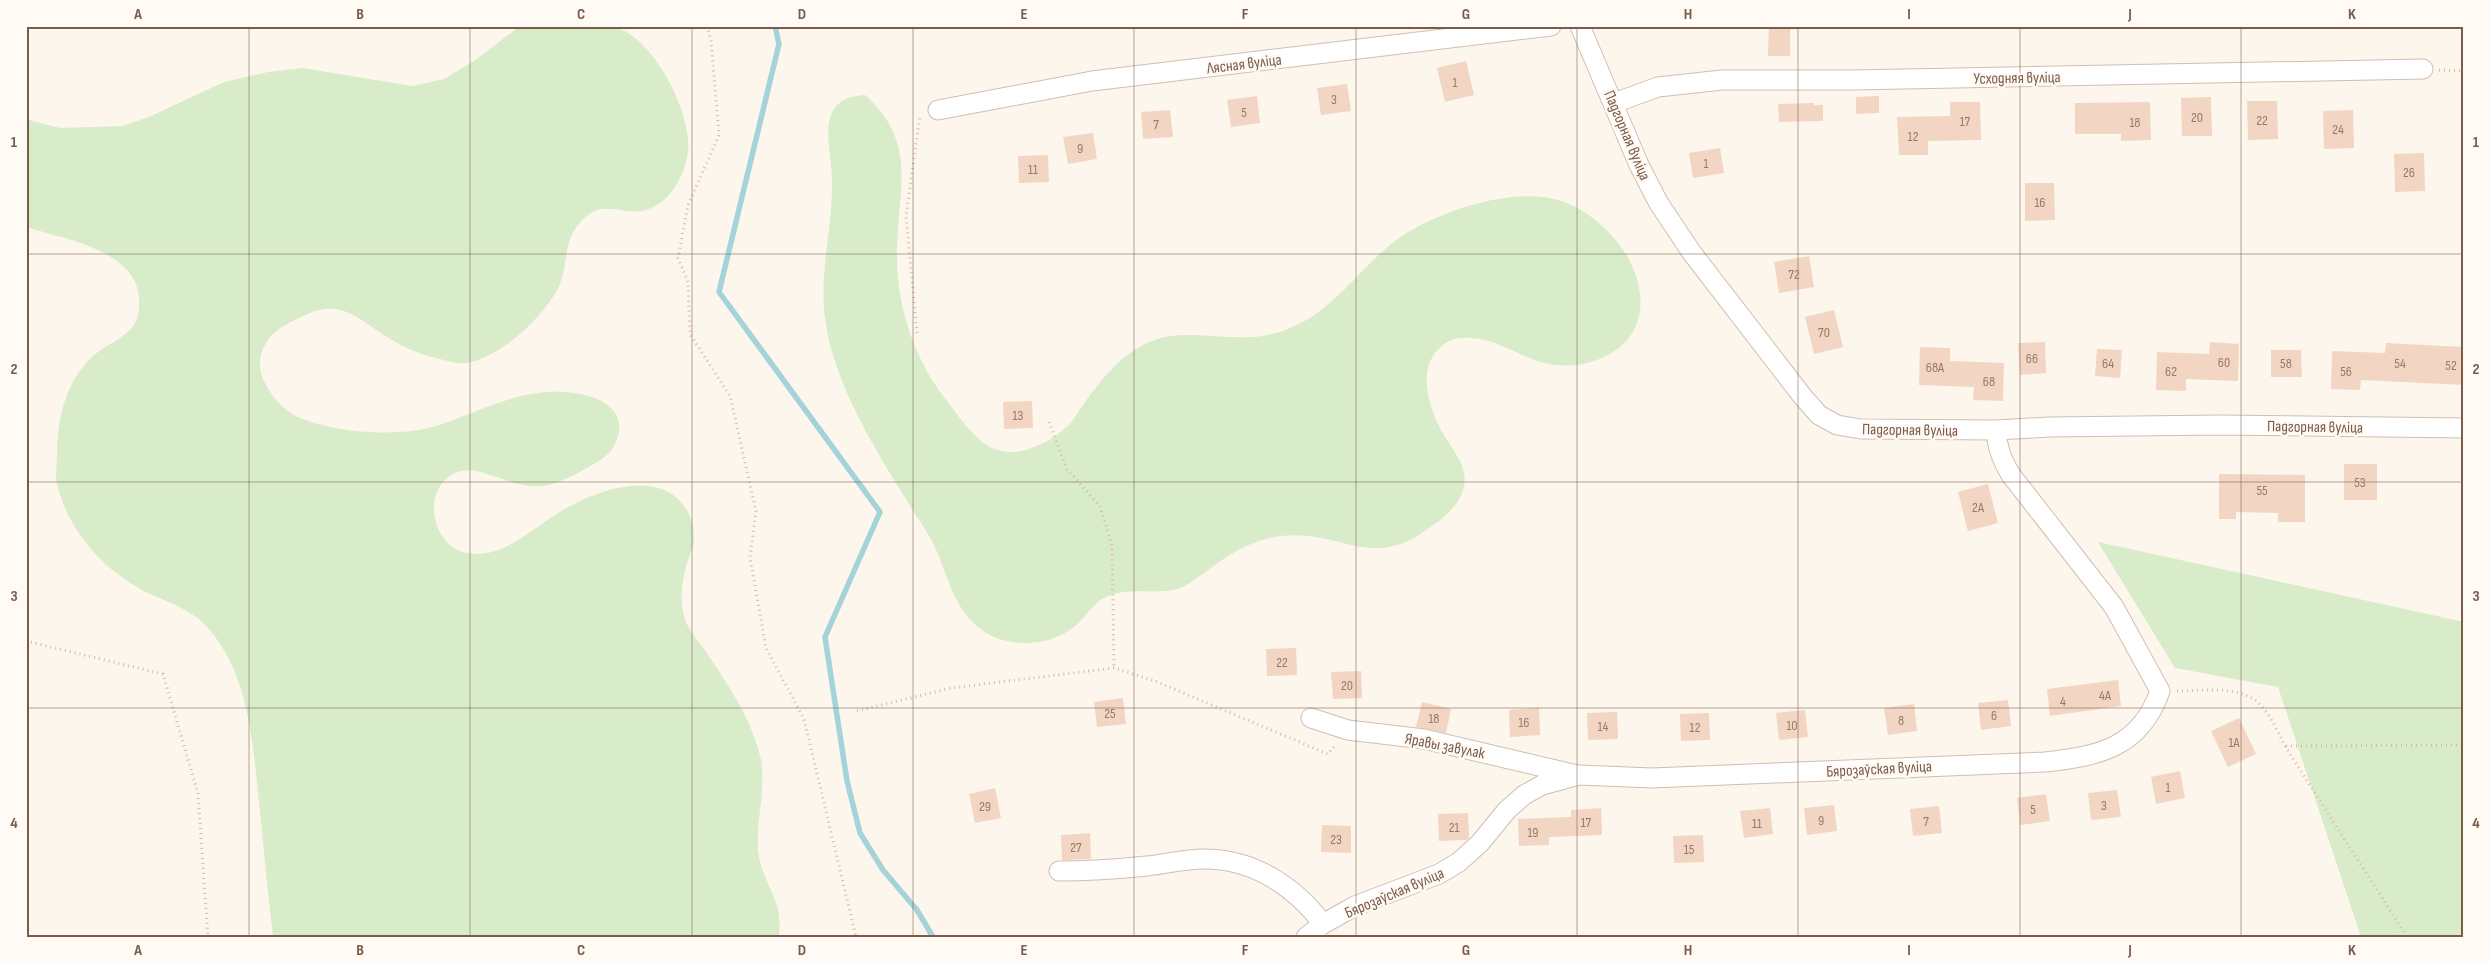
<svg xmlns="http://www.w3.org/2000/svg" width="2490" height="963" font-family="'Sofia Sans Condensed',sans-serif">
<rect width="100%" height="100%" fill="#fdf6ec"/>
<path fill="#d8ecc9" d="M520,26C547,26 584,22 610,26C652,32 693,114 688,152C685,177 668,206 642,211C623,214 605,202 588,215C561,236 570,261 559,286C545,316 500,358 466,363C460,364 450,362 444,360C425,356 408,350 392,340C358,320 342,296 301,317C291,322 280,327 272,335C262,346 257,361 262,376C267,392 284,411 298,417C334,433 395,437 432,427C468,417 501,397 539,393C566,389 624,394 619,432C618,437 614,448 610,452C601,462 574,475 561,481C518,501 482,458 453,474C420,492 433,547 467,553C503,559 530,530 558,513C584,497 622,481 654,487C681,492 698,518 693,546C692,550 687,562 686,567C681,584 679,605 686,622C690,632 699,642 705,650C727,684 753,720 761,760C766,790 756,820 758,850C760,871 770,885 776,903C780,914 780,926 779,937H273C268,895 264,853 260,811C253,749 251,677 208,628C195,612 169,602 150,594C105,572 69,533 57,484C55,476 57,466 57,457C57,420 65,381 94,355C107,344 124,339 134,325C138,319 140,307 139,299C137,250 64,239 26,227V119L60,128L123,126L151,116L224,82L268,72L303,68L412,86L444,79L474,61Z
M865,95C922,146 895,196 897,261C898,311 916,362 947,401C960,418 975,441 994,449C1019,459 1051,442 1069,425C1071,423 1083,405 1085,402C1101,380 1118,358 1143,345C1176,327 1214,339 1250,337C1264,337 1278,333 1290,328C1332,312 1360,268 1395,241C1435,212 1515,184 1564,202C1584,209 1605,226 1618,243C1634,263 1646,294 1638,320C1628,355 1583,371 1549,364C1522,359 1499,339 1471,338C1456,337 1445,340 1435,353C1419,374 1429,407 1441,430C1455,455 1477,474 1456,504C1448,514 1436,524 1425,531C1369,570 1340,529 1281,536C1251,540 1231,553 1208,570C1206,572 1187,585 1185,586C1160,598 1128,584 1104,598C1093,604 1085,618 1075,626C1051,646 1011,649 985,632C951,610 948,571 931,539C924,527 916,516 909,504C875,449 833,383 825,318C819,272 833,226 832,181C832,146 812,98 865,95Z
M2098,542L2464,622V937H2361L2278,687L2175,668Z"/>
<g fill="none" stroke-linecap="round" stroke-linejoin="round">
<path stroke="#a5d3da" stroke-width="5.5" d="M775,26L779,44L719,292L880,512L825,637L847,781L860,833L883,870L917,910L933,937"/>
</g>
<path fill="#f3d5c3" d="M1769,26H1790V56H1768Z
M1466,61L1474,95L1445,102L1437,68Z
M1347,84L1351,111L1321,115L1317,88Z
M1257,96L1260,123L1231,127L1227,100Z
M1879,96V113L1856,114V97Z
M2211,97L2212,136H2182L2181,98Z
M2247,101H2277L2278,139L2248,140Z
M1950,102H1980L1981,140L1928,141V155H1899L1897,117L1950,116Z
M2150,102L2151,140L2121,141V134H2075V103Z
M1814,103V105H1823V121L1779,122L1778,104Z
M1170,110L1173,137L1143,139L1141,112Z
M2353,110L2354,148L2324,149L2323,111Z
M1093,133L1097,159L1068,164L1063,137Z
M1720,148L1724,173L1693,178L1689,153Z
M2424,153L2425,191L2395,192L2394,154Z
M1048,155L1049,182L1019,183L1018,156Z
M2025,183H2054L2055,220L2025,221Z
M1809,256L1814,287L1779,293L1774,262Z
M1834,310L1843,347L1814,354L1805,317Z
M2045,342L2046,373L2020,375L2018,343Z
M2210,342L2239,344L2238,381L2186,379V391L2156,390L2157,352L2209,354Z
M2386,343L2464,347V385L2361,380L2360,390L2331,389L2332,351L2385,353Z
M1920,347L1950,348V361L2004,363L2003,401L1973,400L1974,387L1919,385Z
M2097,349L2122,350L2120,378L2095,376Z
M2271,350H2301L2302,377H2271Z
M1032,401L1033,428L1004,429L1003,402Z
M2344,464H2377V500H2344Z
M2219,474L2305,475V522H2278V513L2236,512V519H2219Z
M1988,484L1998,523L1968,531L1958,492Z
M1296,648L1297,675L1267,676L1266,649Z
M1361,671L1362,698L1333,699L1331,672Z
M2118,680L2121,706L2050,716L2047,689Z
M1123,698L1126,724L1097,727L1094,702Z
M2008,700L2011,726L1981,730L1978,703Z
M1422,702L1451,709L1446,733L1416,727Z
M1914,704L1917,731L1888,735L1884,708Z
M1539,708L1540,735L1510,737L1509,710Z
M1805,710L1808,737L1779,740L1776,713Z
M1617,712L1618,739L1588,740L1587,713Z
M1709,713L1710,740L1681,741L1680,714Z
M2239,718L2256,754L2228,767L2211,731Z
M2180,771L2185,798L2156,804L2151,777Z
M995,788L1001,818L975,823L969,794Z
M2117,790L2121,817L2091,820L2088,793Z
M2046,794L2050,821L2020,825L2017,798Z
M1834,805L1837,831L1807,835L1804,808Z
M1939,806L1942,833L1913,836L1910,809Z
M1601,808L1602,835L1549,837V845L1519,846L1518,819L1571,817V810Z
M1770,808L1773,834L1744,838L1740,811Z
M1468,813L1469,838L1466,840L1439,841L1438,814Z
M1322,825L1351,826V853L1321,852Z
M1090,833L1091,859L1062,860L1061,835Z
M1703,835L1704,862L1674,863L1673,836Z"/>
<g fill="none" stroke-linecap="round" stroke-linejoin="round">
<defs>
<path id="street" d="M1580,26L1639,165L1658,202L1692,253L1803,397L1819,415L1837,425L1861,429L1996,430L2050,427L2220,425L2464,428
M1614,103L1658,87L1722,80H1852L2423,69
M938,110L1092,81L1551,26
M1311,718L1348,730L1424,739L1577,775
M1059,871C1089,871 1118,869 1147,866C1167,864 1188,858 1207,859C1255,860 1295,887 1323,924
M1306,937L1323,924L1355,906L1439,874L1459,862L1480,843L1507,810L1524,795L1542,785L1579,775L1652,778L2045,762C2099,756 2140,748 2160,691L2114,607L2011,475C2002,460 1997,448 1996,430"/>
</defs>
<use href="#street" stroke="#d1beb0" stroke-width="21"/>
<path stroke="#d9b8a5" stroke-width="3" stroke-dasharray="1 4" stroke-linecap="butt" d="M707,26L711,41L719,135L688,205L678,258L688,282L690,334L730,396L756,511L750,558L766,648L804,719L856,937
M2439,70L2464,71
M917,333L906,216L920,115
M1049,422L1067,469L1100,506L1112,546L1114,668
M26,641L163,674L198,794L208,937
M2177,691C2201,691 2235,685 2256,701C2270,712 2277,731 2285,746L2407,937
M857,711L951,688L1114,668L1155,681L1328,754L1335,746
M2286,746L2464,745"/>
<use href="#street" stroke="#fff" stroke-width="19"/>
</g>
<path fill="none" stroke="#7a5c4d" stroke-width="1" stroke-opacity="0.55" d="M249,26V937M470,26V937M692,26V937M913,26V937M1134,26V937M1356,26V937M1577,26V937M1798,26V937M2020,26V937M2241,26V937M26,254H2464M26,482H2464M26,708H2464"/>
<g text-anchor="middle" stroke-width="5" stroke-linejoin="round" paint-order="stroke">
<g font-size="14" fill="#987a6a">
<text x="1455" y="87">1</text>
<text x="1334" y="104">3</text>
<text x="1244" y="117">5</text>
<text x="2197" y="122">20</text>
<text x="2262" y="125">22</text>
<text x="1965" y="126">17</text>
<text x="2135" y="127">18</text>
<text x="1156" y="129">7</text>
<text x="2338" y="134">24</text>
<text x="1913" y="141">12</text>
<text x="1080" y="153">9</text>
<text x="1706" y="168">1</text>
<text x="1033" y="174">11</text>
<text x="2409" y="177">26</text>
<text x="2040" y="207">16</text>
<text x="1794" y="279">72</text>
<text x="1824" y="337">70</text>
<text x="2032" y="363">66</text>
<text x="2224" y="367">60</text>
<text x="2108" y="368">64</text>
<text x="2286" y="368">58</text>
<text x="2400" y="368">54</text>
<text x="2451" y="370">52</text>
<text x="1935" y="372">68А</text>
<text x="2171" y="376">62</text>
<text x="2346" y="376">56</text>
<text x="1989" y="386">68</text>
<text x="1018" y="420">13</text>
<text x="2360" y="487">53</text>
<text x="2262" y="495">55</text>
<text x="1978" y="512">2А</text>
<text x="1282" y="667">22</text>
<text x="1347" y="690">20</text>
<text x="2105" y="700">4А</text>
<text x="2063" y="706">4</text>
<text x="1110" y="718">25</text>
<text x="1994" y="720">6</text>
<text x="1434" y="723">18</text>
<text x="1901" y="725">8</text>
<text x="1524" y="727">16</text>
<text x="1792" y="730">10</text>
<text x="1603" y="731">14</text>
<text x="1695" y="732">12</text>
<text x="2234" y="747">1А</text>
<text x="2168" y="792">1</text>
<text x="2104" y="810">3</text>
<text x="985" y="811">29</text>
<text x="2033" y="814">5</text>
<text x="1821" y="825">9</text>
<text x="1926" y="826">7</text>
<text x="1586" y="827">17</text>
<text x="1757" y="828">11</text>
<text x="1454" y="832">21</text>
<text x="1533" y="837">19</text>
<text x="1336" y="844">23</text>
<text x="1076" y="852">27</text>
<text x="1689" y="854">15</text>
</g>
<g font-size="16" fill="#7a5c4d" stroke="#fffaf3">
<text transform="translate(1244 63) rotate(-7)" y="6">Лясная вуліца</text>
<text transform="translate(2017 77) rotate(-1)" y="6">Усходняя вуліца</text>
<text transform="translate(1628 135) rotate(67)" y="6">Падгорная вуліца</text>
<text transform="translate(2315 426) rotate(1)" y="6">Падгорная вуліца</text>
<text transform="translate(1910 429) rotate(1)" y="6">Падгорная вуліца</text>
<text transform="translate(1445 745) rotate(11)" y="6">Яравы завулак</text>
<text transform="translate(1879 768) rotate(-3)" y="6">Бярозаўская вуліца</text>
<text transform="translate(1394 892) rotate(-23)" y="6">Бярозаўская вуліца</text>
</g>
</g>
<rect width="2490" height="963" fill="none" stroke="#fffaf3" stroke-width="55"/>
<rect x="28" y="28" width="2434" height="908" fill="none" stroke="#7a5c4d" stroke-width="2"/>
<g font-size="16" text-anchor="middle" font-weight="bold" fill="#7a5c4d">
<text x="138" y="19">A</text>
<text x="360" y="19">B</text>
<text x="581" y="19">C</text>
<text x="802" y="19">D</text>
<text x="1024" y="19">E</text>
<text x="1245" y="19">F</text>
<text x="1466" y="19">G</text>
<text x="1688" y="19">H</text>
<text x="1909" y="19">I</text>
<text x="2130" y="19">J</text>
<text x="2352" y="19">K</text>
<text x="14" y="147">1</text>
<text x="2476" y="147">1</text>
<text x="14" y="374">2</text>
<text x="2476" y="374">2</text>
<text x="14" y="601">3</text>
<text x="2476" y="601">3</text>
<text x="14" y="828">4</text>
<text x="2476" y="828">4</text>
<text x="138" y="955">A</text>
<text x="360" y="955">B</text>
<text x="581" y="955">C</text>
<text x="802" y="955">D</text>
<text x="1024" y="955">E</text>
<text x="1245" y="955">F</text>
<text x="1466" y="955">G</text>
<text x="1688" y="955">H</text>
<text x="1909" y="955">I</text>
<text x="2130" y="955">J</text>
<text x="2352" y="955">K</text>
</g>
</svg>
